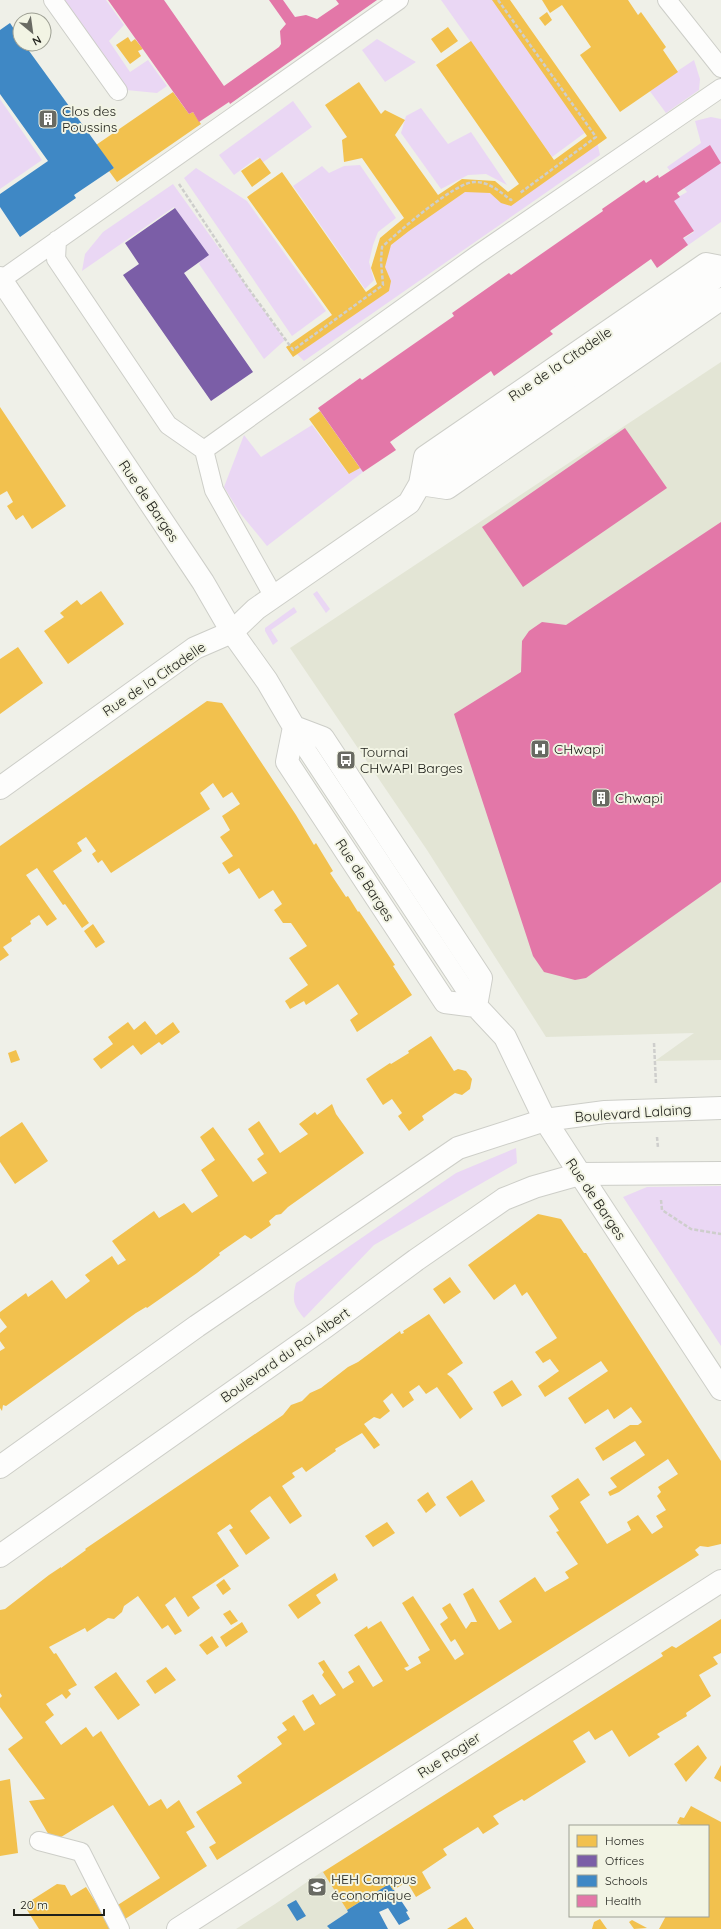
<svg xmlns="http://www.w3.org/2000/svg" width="721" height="1929" font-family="Quicksand,sans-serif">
<rect width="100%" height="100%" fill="#eff0e8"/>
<path fill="#e3e5d5" d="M721,362V1060L655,1061L694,1033L546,1037L427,850L290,648Z
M323,1871L360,1929H236L275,1904Z"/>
<path fill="#ead7f4" d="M63,0H106L124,25L109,41L130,72L148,60L167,86L157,93L126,90Z
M441,0H498L590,129L552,157Z
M377,39L416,62L385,82L362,50Z
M694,60L700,79L699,90L666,113L649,90Z
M0,99L42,160L0,189Z
M293,101L312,127L262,163L258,157L234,175L219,155Z
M421,108L448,144L471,132L507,185L486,174L468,175L441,189L401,133L406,116Z
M711,117L721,119V222L687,246L683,239L694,232L673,200L687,192L667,167L701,143L695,121Z
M596,137L600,155L304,361L293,350L383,285L382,247L474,181L511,200Z
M360,165L396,218L378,232L373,245L369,262L374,280L365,289L293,186L322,166L329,173L344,166Z
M196,168L247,201L326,311L292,336L184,178Z
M173,184L285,340L264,359L199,264L206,252L174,207L82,271L85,254L103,232Z
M312,425L348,473L359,466L363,472L267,546L240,513L224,487L244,435L261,457Z
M317,591L330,609L326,613L313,594Z
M294,607L297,612L271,630L278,641L273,645L265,631V628Z
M516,1148L517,1163L374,1245L304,1318C293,1305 292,1300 296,1283L456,1173Z
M721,1186V1346L623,1197L647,1187Z"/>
<path fill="#f2c14e" d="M492,0H510L607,138L511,206L501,203L490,193L465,192L409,231L391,245L385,267L391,281L389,291L293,357L286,347L332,315L247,197L282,172L366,292L377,284L371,268L380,238L404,218L362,158L344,162L342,140L347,137L325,105L359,82L381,114L385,110L405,120L395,135L438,195L462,179L495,181L508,192L519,184L436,65L471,41L554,160L587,136Z
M542,0H628L638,15L641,12L666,47L663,50L678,72L620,112L580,55L591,47L562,5L550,13Z
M547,12L552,20L545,26L539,18Z
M448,27L458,41L441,53L431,39Z
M128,37L131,42L135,39L143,49L138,51L141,56L130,64L116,45Z
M173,92L189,114L193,112L201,124L117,182L109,171L114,168L96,145Z
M260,158L271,173L252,187L241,171Z
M0,407L66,506L32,529L23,515L16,520L7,506L13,502L7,491L0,495Z
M320,411L360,468L349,474L309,419Z
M101,591L124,624L68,664L44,631L64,617L60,613L69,606L77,600L81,605Z
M18,647L43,683L0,714V659Z
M207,701L222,703L296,815L314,845L316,843L333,871L330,873L346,897L348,896L358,912L359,911L395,965L393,966L412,995L357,1032L350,1020L358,1014L338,984L306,1005L304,1001L290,1009L285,1001L308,985L289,958L307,946L291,923H283L274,910L282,904L273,890L259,899L239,868L229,874L222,863L233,856L220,837L230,830L222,816L240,804L232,792L223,798L213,783L200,793L210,809L111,873L102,860L98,863L92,854L96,851L86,837L77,843L82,851L53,871L89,923L82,928L65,904L63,905L37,868L26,875L57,919L47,926L39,915L30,921L31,924L11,938L12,941L3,947L9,955L0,961V846Z
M93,924L105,942L96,948L84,931Z
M145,1021L156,1035L173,1022L180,1032L162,1045L159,1042L141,1055L133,1045L101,1069L93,1059L113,1044L108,1037L128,1022L134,1030Z
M431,1036L454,1071L458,1069L466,1071L472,1079L470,1089L462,1095L455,1093L422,1116L424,1120L409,1131L398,1116L402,1113L392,1099L383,1105L366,1079L390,1063L391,1064L409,1053L408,1051Z
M16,1050L20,1060L11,1063L8,1053Z
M332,1104L336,1114L364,1153L288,1207L281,1214L276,1215L269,1221L271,1225L251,1239L245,1235L219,1253L220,1255L197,1273L147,1308L146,1307L136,1313L6,1406L3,1405L2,1411L0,1408V1351L5,1348L0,1341V1333L7,1327L0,1318V1312L26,1293L28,1297L52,1280L66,1299L90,1281L85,1275L112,1256L118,1265L126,1260L112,1241L154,1211L159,1218L184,1203L192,1213L218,1196L201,1170L215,1160L200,1137L213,1127L253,1182L267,1173L257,1159L264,1154L248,1129L259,1121L280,1153L308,1134L299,1124L315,1112L317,1115Z
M22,1122L48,1161L15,1184L0,1162V1137Z
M538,1214L561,1219L584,1253H586L721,1461V1544L708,1547L700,1546L695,1550L699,1555L217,1860L209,1847L216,1843L196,1812L242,1783L237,1776L282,1744L277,1737L287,1730L282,1723L294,1715L304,1731L315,1724L302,1701L313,1694L320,1705L336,1695L322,1675L324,1672L318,1663L324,1660L343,1689L354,1682L348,1672L359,1665L373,1687L383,1681L354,1635L367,1626L368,1629L381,1621L409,1666L404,1668L407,1671L421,1663L418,1657L430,1650L402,1603L413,1596L455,1660L464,1654L455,1639L451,1642L440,1624L448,1618L442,1608L450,1603L466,1629L471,1622H477L463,1594L473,1588L499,1630L512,1622L499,1601L535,1577L545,1592L569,1578L565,1572L578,1564L556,1532L559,1531L549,1516L559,1509L551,1496L578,1478L590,1495L580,1502L607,1544L631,1530L627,1522L638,1515L652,1534L663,1527L656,1516L666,1510L657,1496L661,1492L658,1487L678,1474L668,1459L619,1492L610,1496L608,1492L617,1487L610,1478L645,1455L635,1441L603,1461L595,1448L630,1425H638L642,1422L631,1407L614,1419L608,1409L585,1424L568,1398L608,1371L601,1361L545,1397L538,1386L559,1371L550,1359L543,1363L535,1352L557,1338L527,1292L522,1296L515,1284L494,1300L468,1265Z
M450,1277L461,1292L444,1304L433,1289Z
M429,1314L463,1363L447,1374L452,1378L473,1409L460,1419L437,1387L426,1394L419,1385L409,1392L414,1400L403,1408L392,1393L383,1401L390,1411L380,1419L374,1417L364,1424L380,1445L374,1449L362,1433L335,1449L336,1451L306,1472L302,1467L292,1473L295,1477L282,1486L302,1516L290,1524L270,1496L260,1503L250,1511L270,1538L246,1555L229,1530L233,1528L230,1524L217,1533L239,1566L192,1597L200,1608L188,1617L175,1597L165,1605L182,1631L175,1635L168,1625L162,1629L138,1596L124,1606L122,1612L114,1619L108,1618L87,1632L85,1628L49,1647L54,1654L56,1653L77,1685L68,1690L71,1694L66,1699L62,1694L46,1704L54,1715L45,1722L61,1745L86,1727L93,1737L101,1731L149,1806L161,1799L167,1809L179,1800L195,1827L186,1832L207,1866L122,1921L113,1908L160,1878L113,1805L53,1842L29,1801L45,1799L8,1749L23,1738L0,1707V1698L2,1696L0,1693V1610L5,1609L49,1575L61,1567V1568L86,1550L85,1549L283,1415L291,1405L302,1401L310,1393L321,1388L348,1367L358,1362L400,1331L401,1334L404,1333L403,1331Z
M512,1380L522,1395L502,1407L493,1392Z
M472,1480L485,1501L460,1517L446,1497Z
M428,1492L436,1505L426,1513L417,1500Z
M387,1522L395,1533L373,1547L365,1536Z
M335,1573L338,1580L316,1595L321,1603L298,1619L288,1605Z
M224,1579L231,1589L223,1595L216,1585Z
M230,1610L238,1621L231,1625L223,1614Z
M721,1619V1653L713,1657L718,1664L699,1675L711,1696L686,1713L687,1716L657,1734L660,1737L629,1757L612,1730L595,1740L589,1731L573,1741L586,1762L524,1801L522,1799L493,1816L499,1824L483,1834L478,1827L443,1849L447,1855L422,1872L431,1888L416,1897L407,1882L393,1890L389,1884L347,1910L323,1872L663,1656L661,1653L672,1646L676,1648Z
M242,1622L248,1632L226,1647L220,1637Z
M212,1636L219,1647L207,1655L199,1645Z
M166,1667L176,1680L155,1694L146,1681Z
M116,1672L140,1705L118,1720L94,1687Z
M698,1745L707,1758L686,1782L674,1764Z
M721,1765V1782L714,1778Z
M10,1779L18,1853L0,1856V1781Z
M691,1806L721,1822V1929H659L666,1916H708V1826H683L677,1823L680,1817L684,1818Z
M57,1884L65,1885L71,1896L86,1887L111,1927L109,1929H39L24,1905Z
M466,1917L474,1929H447Z
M600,1919L607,1929H592L594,1922Z
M632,1920L647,1928L634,1929L629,1922Z"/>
<path fill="#7b5ea7" d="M175,208L209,255L184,273L253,372L211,401L123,275L139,264L125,243Z"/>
<path fill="#3f88c5" d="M10,23L20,38V44H24L114,168L74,195L76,198L20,237L0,207V194L48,161L0,94V30Z
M389,1884L393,1890H394L408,1911L406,1912L410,1919L399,1925L388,1908L379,1912L388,1929H330L327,1926L348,1912L347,1910Z
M296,1900L306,1916L297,1921L287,1905Z"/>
<path fill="#e377a8" d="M108,0H164L224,86L279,47L281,44L280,31L286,24L269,0H283L295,17L306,15L317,19L339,4L336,0H377L230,104L229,102L199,122L193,112L189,114Z
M710,145L721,163L677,193L680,197L674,201L694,231L683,238L688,245L657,268L651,259L550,331L553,334L494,376L491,371L390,442L396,450L363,472L318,408L360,378L362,380L454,316L452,313L509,273L511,275L603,211L602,209L644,180L646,183L658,175L659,178Z
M625,428L667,488L523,587L482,527Z
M721,522V882L586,978L575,980L544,972L533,956L454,714L521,672L522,641L529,631L542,622L566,625Z"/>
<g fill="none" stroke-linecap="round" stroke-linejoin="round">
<defs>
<path id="service" d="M53,0L118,91
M667,0L721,68
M57,240L56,259L168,425L204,450
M1,280L399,0
M420,484L721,276
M274,597L214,490L204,450L477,255L721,88
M294,727L306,749L476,1006
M39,1841L81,1852L120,1929"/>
<path id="minor" d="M420,484L447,488L721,299
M0,788L195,648L232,632L256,609L409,503L420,484L425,457L706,264L721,267
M580,1174L721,1389
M178,1929L721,1581"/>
<path id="tertiary" d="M0,278L203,582L232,632L267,681L294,727L323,738L481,978L476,1006
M294,727L287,762L445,1002L476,1006L505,1037L545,1120L580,1174"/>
<path id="primary" d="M0,1467L197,1326L458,1148L545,1120L605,1112L721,1108
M0,1556L325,1327L416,1260L504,1199L534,1187L580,1174L721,1173"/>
</defs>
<use href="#service" stroke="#cdcec8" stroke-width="20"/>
<use href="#minor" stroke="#cdcec8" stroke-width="24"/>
<use href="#tertiary" stroke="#cdcec8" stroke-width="24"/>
<use href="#primary" stroke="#cdcec8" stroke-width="24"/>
<path stroke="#cececc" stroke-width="2.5" stroke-dasharray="4 2" stroke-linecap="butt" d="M498,0L596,137L520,193
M179,184L246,285L293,350L383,285L381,261L382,247C397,233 456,181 475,182C490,182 500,192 511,200L512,199
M654,1043L656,1084
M657,1137L658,1148
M661,1200L662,1210L691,1229L721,1234"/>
<use href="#service" stroke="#fdfdfc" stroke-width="18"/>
<use href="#minor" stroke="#fdfdfc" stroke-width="22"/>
<use href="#tertiary" stroke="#fdfdfc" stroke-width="22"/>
<use href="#primary" stroke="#fdfdfc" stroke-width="22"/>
</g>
<defs>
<symbol id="building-square" viewBox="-11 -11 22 22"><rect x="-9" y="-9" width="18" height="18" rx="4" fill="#696a63" stroke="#f2f4e4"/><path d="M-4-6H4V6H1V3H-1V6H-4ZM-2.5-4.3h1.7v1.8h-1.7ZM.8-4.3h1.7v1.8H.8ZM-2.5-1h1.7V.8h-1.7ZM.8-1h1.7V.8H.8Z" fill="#fff"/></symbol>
<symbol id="hospital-square" viewBox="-11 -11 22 22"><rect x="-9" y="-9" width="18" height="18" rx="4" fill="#696a63" stroke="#f2f4e4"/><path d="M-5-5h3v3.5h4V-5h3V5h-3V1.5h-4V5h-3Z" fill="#fff"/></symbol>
<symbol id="bus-square" viewBox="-11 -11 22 22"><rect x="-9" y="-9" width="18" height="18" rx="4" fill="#696a63" stroke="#f2f4e4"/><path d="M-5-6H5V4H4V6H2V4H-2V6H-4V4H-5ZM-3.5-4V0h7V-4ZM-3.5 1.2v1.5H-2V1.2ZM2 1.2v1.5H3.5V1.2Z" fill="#fff"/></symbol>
<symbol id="university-square" viewBox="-11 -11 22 22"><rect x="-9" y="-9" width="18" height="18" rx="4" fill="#696a63" stroke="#f2f4e4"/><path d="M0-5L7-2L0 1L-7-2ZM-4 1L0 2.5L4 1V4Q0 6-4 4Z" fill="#fff"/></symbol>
</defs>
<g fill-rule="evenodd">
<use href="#building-square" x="37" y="108" width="22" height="22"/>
<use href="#hospital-square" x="529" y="738" width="22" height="22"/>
<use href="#bus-square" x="335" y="749" width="22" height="22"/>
<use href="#building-square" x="590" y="787" width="22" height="22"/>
<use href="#university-square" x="306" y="1876" width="22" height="22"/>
</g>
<g text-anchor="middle" stroke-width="4" stroke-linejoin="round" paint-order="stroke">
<g font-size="14" fill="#21221c" stroke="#f2f4e4" text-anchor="start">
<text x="62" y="116">Clos des<tspan x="62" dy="16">Poussins</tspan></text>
<text x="554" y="754">CHwapi</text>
<text x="360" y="757">Tournai<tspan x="360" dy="16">CHWAPI Barges</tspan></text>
<text x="615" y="803">Chwapi</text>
<text x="331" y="1884">HEH Campus<tspan x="331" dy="16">économique</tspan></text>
</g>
<g font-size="14" fill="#21221c" stroke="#f2f4e4">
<text transform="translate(560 364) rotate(-34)" y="5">Rue de la Citadelle</text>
<text transform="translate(149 501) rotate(56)" y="5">Rue de Barges</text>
<text transform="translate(154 679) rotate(-34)" y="5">Rue de la Citadelle</text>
<text transform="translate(365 880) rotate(57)" y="5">Rue de Barges</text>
<text transform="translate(633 1113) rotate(-4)" y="5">Boulevard Lalaing</text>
<text transform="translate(596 1199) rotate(56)" y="5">Rue de Barges</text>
<text transform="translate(285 1355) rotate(-35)" y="5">Boulevard du Roi Albert</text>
<text transform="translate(449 1755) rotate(-33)" y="5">Rue Rogier</text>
</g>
</g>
<rect x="569" y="1825" width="140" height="92" fill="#f2f4e4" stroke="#9ea094"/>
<rect x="577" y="1835" width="20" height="12" fill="#f2c14e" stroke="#9ea094"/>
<text x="605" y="1845" font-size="12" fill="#21221c">Homes</text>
<rect x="577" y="1855" width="20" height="12" fill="#7b5ea7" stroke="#9ea094"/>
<text x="605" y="1865" font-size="12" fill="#21221c">Offices</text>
<rect x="577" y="1875" width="20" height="12" fill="#3f88c5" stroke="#9ea094"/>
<text x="605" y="1885" font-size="12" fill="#21221c">Schools</text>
<rect x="577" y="1895" width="20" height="12" fill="#e377a8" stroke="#9ea094"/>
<text x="605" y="1905" font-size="12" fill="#21221c">Health</text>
<g transform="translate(32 32) rotate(151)"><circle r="19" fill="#f2f4e4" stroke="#9ea094"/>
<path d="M0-3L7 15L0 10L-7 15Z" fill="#696a63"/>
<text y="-6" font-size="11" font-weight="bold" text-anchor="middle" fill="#21221c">N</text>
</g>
<path d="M14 1909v6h90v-6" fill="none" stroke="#21221c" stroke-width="2"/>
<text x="20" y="1909" font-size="12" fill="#21221c" stroke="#f2f4e4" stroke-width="3" paint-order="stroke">20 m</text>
</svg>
